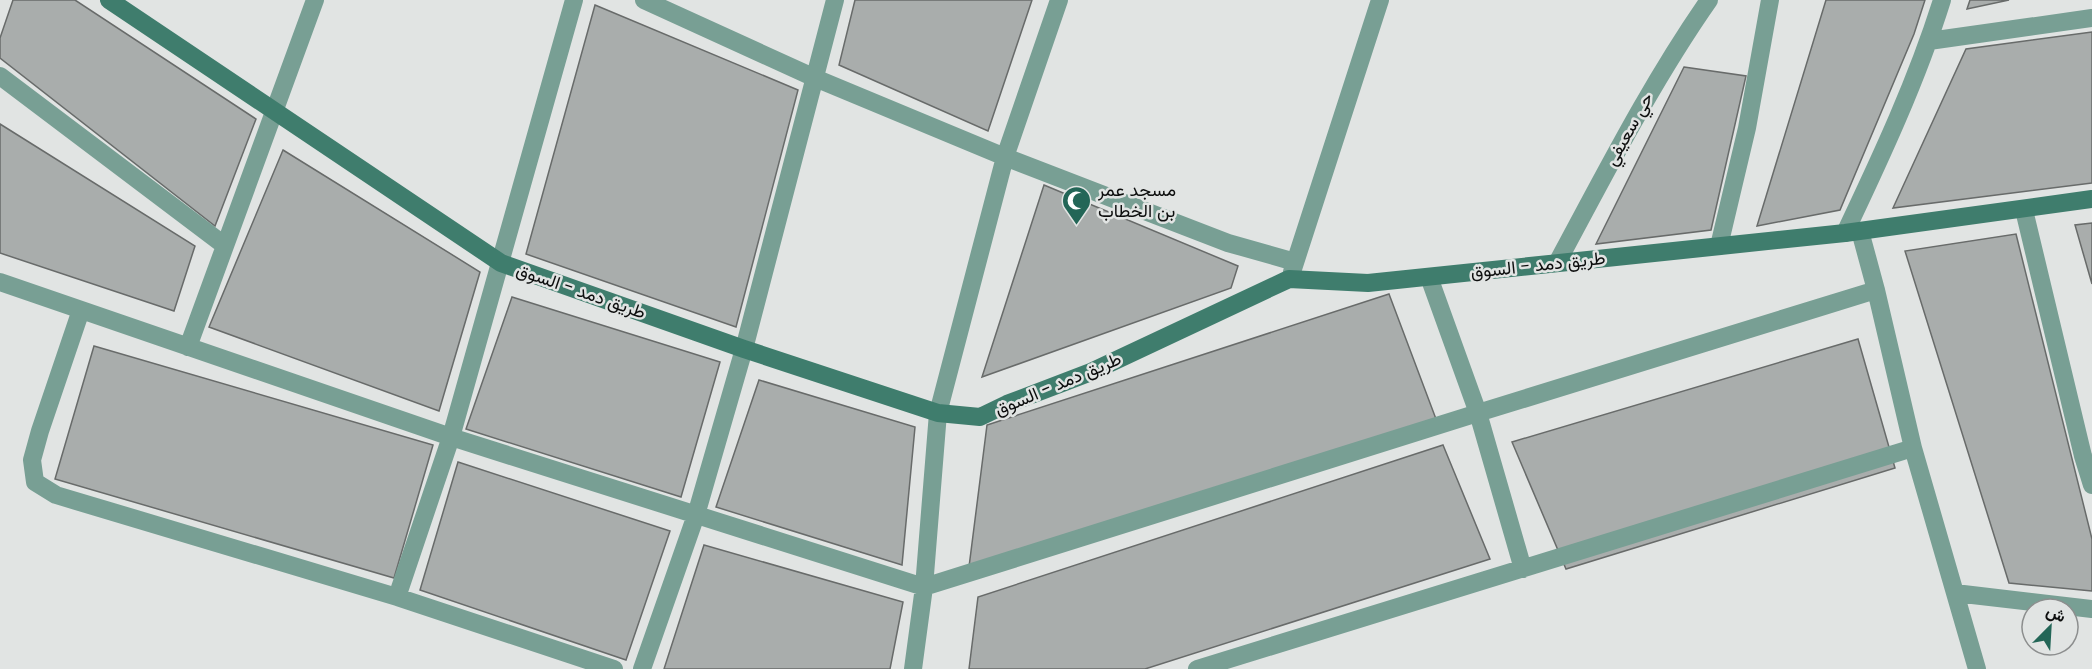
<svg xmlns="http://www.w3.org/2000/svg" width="2092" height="669" font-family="Poppins,Vazirmatn,sans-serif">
<rect width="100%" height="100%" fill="#e1e4e3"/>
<path fill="#a9adac" stroke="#686b6a" stroke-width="1.5" d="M13,0H75L256,119L215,226L0,58V38Z
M855,0H1032L988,131L839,65Z
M1826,0H1925L1914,34L1840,210L1757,226Z
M1970,0H2009L1967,9Z
M595,5L798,90L736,327L526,254Z
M2092,32V183L1893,208L1966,49Z
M1684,67L1746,76L1711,230L1596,244Z
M0,124L195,246L174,311L0,253Z
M283,150L480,272L439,411L209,327Z
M1044,185L1238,266L1231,288L982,377Z
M2092,223V284L2075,225Z
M2016,234L2092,539V591L2009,583L1905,251Z
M1389,294L1436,419L969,567L987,425Z
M512,297L720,362L681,497L466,429Z
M1858,339L1895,468L1566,569L1512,442Z
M94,346L433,445L394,578L55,479Z
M759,380L915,427L902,565L716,507Z
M1443,445L1490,559L1145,669H969L978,597Z
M458,462L670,531L626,660L420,590Z
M704,545L903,602L890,669H664Z"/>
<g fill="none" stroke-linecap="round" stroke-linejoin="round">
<path stroke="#789f94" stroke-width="18" d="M644,0L815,78L1005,157L1228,243L1295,262
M1929,41L2092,18
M0,76L224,245
M2024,210L2083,456L2092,485
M1860,231L1876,290L1913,448L1977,669
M1845,233C1881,157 1917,80 1942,0
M1719,246L1747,128L1770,0
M1557,263C1605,174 1651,83 1709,0
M1292,272L1380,0
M1429,277L1478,413L1523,569
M0,282L451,437L924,587L1481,412L1876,290
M81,310L40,431L32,460L35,482L56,495L397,597L614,669
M188,347L315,0
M1955,593L2092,609
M397,597L451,437L574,0
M642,669L696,515L744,349L835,0
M913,669L924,587L938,413L1005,157L1059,0
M1197,669L1913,448"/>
<path stroke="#3f7d6d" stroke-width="18" d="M109,0L501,263L744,349L938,413L980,417L1007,404L1091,372L1289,279L1368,283L1845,233L2092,199"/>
</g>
<defs>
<symbol id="mosque-pin" viewBox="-11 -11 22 30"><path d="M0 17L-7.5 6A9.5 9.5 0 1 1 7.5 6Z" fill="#236657" stroke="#e1e4e3"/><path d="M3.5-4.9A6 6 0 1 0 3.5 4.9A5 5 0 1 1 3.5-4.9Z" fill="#fff"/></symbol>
</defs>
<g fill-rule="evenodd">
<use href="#mosque-pin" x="1060" y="184" width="33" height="45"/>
</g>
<g text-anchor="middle" stroke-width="5" stroke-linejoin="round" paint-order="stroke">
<g font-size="18" fill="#0d0e0e" stroke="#e1e4e3">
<text transform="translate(1629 129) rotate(-61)" y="6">حي سعيفي</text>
<text transform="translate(1538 265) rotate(-6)" y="6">طريق دمد - السوق</text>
<text transform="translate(581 291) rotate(19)" y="6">طريق دمد - السوق</text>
<text transform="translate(1058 384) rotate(-23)" y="6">طريق دمد - السوق</text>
</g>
<g font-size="18" fill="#0d0e0e" stroke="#e1e4e3" text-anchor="start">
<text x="1098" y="196">مسجد عمر<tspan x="1098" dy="21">بن الخطاب</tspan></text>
</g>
</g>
<g transform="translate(2050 627) rotate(24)"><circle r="28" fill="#e1e4e3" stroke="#8c8e8e" stroke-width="1.5"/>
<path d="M0-4.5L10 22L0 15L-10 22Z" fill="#236657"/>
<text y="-9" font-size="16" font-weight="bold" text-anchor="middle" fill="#0d0e0e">ش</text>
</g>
</svg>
